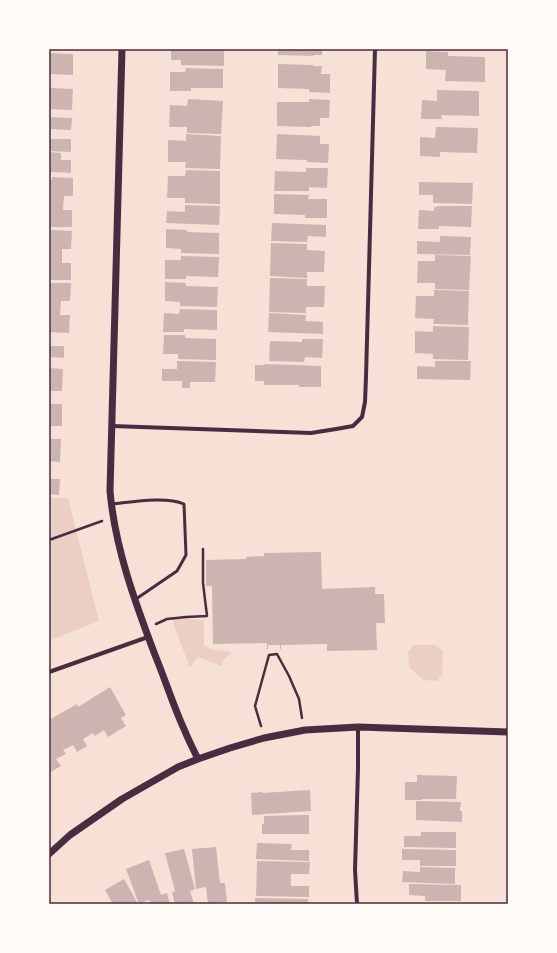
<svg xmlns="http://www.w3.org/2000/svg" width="557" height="953" font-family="'Noto Serif',serif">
<rect width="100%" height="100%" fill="#f7e1d7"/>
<path fill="#ebcfc5" d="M49,498H68L99,621L49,641Z
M171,617L204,620V645L210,649L233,652L225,658L221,666L198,657L190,668Z
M414,645H435L443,651L442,675L437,681L423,680L409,667L408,652Z"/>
<path fill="#ccb4b1" d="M171,49H224V66L181,65V60H171Z
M278,49H322V55H313V56L278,55Z
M426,51L448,52V56L485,57V82L445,81L446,70L426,69Z
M49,53L73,54V75L49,74Z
M278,64L313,65V66H322L321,74H330V93L309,92V89L278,88Z
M186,68L223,69V88H191V91H170V72H185Z
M49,88L73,89L72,110L49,109Z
M437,90L479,91V116L441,115L442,119H421L422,100L437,101Z
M188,99L223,101L221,134L187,133V127H169L170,105L187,106Z
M309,99L330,100L329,118H320V126H311V127L277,126V102H309Z
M49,117L72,118L71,130L49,129Z
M436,127L478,128L477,153L440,152V157L420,156V137L435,138Z
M186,134L221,136L220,169L185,168L186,162H168V140L186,141Z
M277,134L320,136V144H329L328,163L307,162V160L276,159Z
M49,139H71V152L49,151Z
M49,152L61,153V160H71V173L51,172V173H49Z
M306,168H328L327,188L309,187V191H274L275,171L306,172Z
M186,170L220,171V204L185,203V198H167L168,176H185Z
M52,177L73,178V196H64L63,210H72V227H50V224H49V180H52Z
M419,182L473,183L472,204L433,203V195H419Z
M274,194L309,195L308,199H327V218H305V215L274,214Z
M185,205L220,206L219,225L166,223L167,211L185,212Z
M437,206H472L471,227L439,226V229H418L419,210L434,211V207H437Z
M272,223L326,225V237L308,236L307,242L271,241Z
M166,229L187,230V232L219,233V254L181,253V249L166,248Z
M51,230L72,231L71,249H62V263H71V280H49V233H51Z
M440,236L471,237L470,255L417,254V241L440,242Z
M271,243L307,244V250L325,251L324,272H307V278L270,276Z
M435,255L471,256L469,290L435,289V283H417L418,261H435Z
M181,256L219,257L218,277L186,276V279H165V260H181Z
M270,278L307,279V286H325L324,307H306V313L269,312Z
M165,282L186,283V286L218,287L217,307L180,306V302L165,301Z
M50,283H71L70,301H61L60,315H70L69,333L49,332Z
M434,290L469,291L468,325L433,324L434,319L415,318L416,296H434Z
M180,309L217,310V330L184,329V332H163L164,313L179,314Z
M269,313L306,315L305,321L323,322V334L268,332Z
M433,326L469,327L468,360L433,359V354L415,353V331L433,332Z
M164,335H185V338L216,339V360L178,359V354H163Z
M302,339H323L322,358L305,357L304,362L269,361L270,341L302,342Z
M49,346H64V358L49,357Z
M177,361L216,362L215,382H190V388H182V381H162V369H177Z
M435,361H471L470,380L417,379V366L435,367Z
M264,364L321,366V387H299V385H264V381H255V365H264Z
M49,368L63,369L62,391H49Z
M49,404H62V426H49Z
M49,439H61L60,462L49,461Z
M49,479H60L59,495L49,494Z
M321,552L322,589L375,587V594H384L385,623H376L377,650L327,651V644L281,645V649H280V645H268V649H267V643L213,644L212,586H206V560L246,559V557L264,556V553Z
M110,687L126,715L121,718L126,726L108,737L104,730L95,736L93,733L83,739L87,746L77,752L73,745L63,750L66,754L56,759L61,766L49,773V720L77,704L78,707Z
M417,775L457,776L456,799H422V800H405V782H417Z
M310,790L311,811L252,815L251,793L262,792V793Z
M416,801L461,802L460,811H462V822L416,820Z
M302,815H309V834H262V824H264V816Z
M421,832H456V848L404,847V836H421Z
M257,843L292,844L291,850H309V861L256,859Z
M216,847L220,883H225L227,902L208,904L206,887L196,889L192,849Z
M184,849L195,889L190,891L194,904H175L172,892L175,891L165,853Z
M402,849L456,850V866H420V860H402Z
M149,860L161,895L167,893L170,904H151L149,900L139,904L126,869Z
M257,861L310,862L309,874H291V886H309V897L256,896Z
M420,867L455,868V884L402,882L403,871L420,872Z
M124,879L138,904H113L105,890Z
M409,884L461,885V901H425V896L409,895Z
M255,898L308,899V904H255Z"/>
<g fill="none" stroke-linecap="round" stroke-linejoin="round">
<path stroke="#4a2c40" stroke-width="2.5" d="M49,540L102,521
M156,624L167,619L186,617L207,616L203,583V549
M261,726L255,706L269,655L277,654L289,676L299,699L302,718"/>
<path stroke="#4a2c40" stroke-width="3" d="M112,504C132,502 166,496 184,504L186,555L177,571L136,599"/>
<path stroke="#4a2c40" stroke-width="4" d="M112,426L311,433L336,429L353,426L362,417L365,402L366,377L375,49
M49,672L148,637
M357,904L355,870L358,768V727"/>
<path stroke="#4a2c40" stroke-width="7" d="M122,49L110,491C115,548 135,602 155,655C165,679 173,705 184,729C188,739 193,749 198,759
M49,854L70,835L122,799L178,767L198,759L230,748L264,738L305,730L358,727L508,732"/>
</g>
<rect width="557" height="953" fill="none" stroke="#fffaf5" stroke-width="100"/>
<rect x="50" y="50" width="457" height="853" fill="none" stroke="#4a2c40" stroke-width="1.5"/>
</svg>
